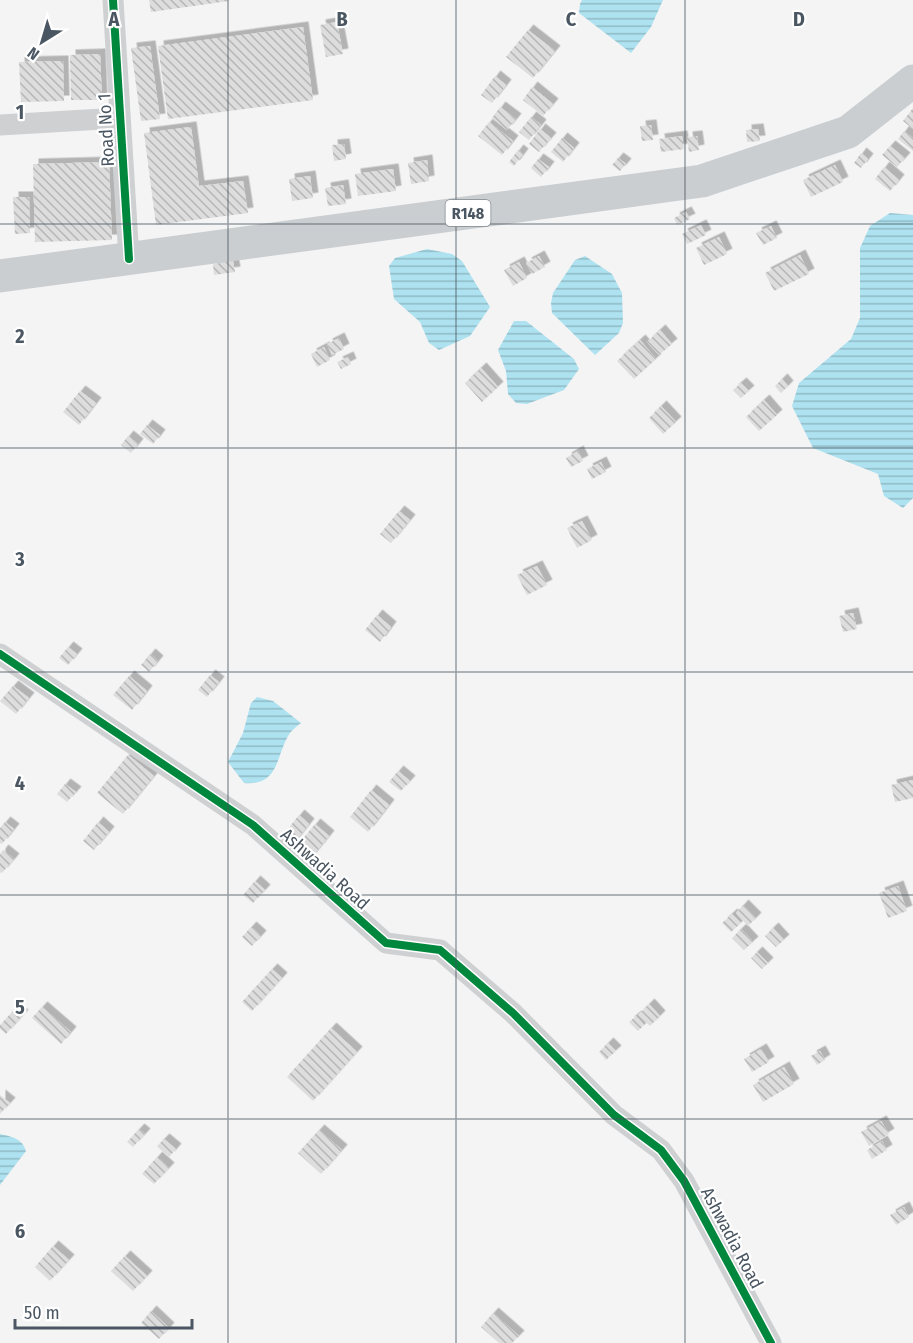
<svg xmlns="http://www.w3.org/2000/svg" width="913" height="1343" font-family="'Fira Sans Condensed',sans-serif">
<defs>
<pattern id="water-rules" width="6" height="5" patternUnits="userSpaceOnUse" patternTransform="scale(1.5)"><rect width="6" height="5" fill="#aee2f0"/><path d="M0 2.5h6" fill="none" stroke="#90bac6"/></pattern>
<pattern id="building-back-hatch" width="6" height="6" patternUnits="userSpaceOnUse" patternTransform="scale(1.5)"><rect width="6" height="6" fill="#ddddde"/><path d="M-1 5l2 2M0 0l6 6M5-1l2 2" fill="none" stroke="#b5b6b7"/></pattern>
<filter id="shadow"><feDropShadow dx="5.5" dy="-5.5" stdDeviation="0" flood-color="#0004"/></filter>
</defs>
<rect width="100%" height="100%" fill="#f4f4f4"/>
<path fill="url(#water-rules)" d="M582,0H663L651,27L631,53L579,13L580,4Z
M890,213L913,215V498L903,508L884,496L878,474L813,448L792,406L799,383L851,339L860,318V248L870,226Z
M427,249L452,254L462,261L490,307L470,336L439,350L429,343L420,322L394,299L389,266L395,258Z
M585,256L612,274L622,293L623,323L619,333L595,355L552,313L551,303L553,293L575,260Z
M514,321H526L574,359L579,369L564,390L527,404L516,403L508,394L506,371L498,350Z
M257,697L273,701L301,723C297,726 293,729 290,733C275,756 280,786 244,783L228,762L243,733L251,703Z
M0,1134C12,1137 22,1138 26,1151L0,1185Z"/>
<path fill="url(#building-back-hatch)" filter="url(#shadow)" d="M149,0H229V1L151,12Z
M337,22L343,54L326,57L320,25Z
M303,27L313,100L168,119L158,46Z
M528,30L555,51L533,78L506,57Z
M150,46L160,119L141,121L131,48Z
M100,54L102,100H71L70,55Z
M63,61L64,101L21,102L19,62Z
M495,76L506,85L492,103L481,95Z
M532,87L553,104L543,116L523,100Z
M500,107L516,119L507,130L492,118Z
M913,108V129L903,121Z
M531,117L541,125L529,140L519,132Z
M489,122L513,141L502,155L478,136Z
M651,125L653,140L642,141L640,126Z
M191,127L199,186L243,181L248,213L156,225L144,133Z
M540,129L551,138L539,152L529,144Z
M758,129L760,141L747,142L746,130Z
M904,131L913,138V151L898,139Z
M682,136L684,149L661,152L659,139Z
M697,136L699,150L689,152L687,137Z
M562,138L574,148L563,162L551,152Z
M344,144L346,159L334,161L332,145Z
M890,146L905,158L897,167L882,155Z
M518,150L523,154L514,166L509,162Z
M861,153L868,159L861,168L854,163Z
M618,158L626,164L620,171L612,165Z
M538,159L549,167L541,177L531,168Z
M427,160L429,181L411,184L408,163Z
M109,162L112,240L35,242L33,164Z
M835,165L843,182L811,197L803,180Z
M884,167L899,180L890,191L875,179Z
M393,169L396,191L358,196L355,174Z
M310,176L313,198L292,201L289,179Z
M343,185L346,204L328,206L325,188Z
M13,197H29L30,233L15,234Z
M686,212L690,219L677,225L674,218Z
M701,225L706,235L687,244L682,234Z
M771,226L777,238L763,245L756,233Z
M719,237L727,254L704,265L696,248Z
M800,255L809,274L774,291L765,273Z
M539,256L545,267L532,274L526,263Z
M233,261L235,272L214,275L213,264Z
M519,262L527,278L513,286L504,270Z
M660,330L672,344L659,355L647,342Z
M339,338L344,349L332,355L327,344Z
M640,340L656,359L634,379L617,361Z
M324,347L330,360L317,367L311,354Z
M348,357L351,364L341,369L337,362Z
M481,368L498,387L482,402L465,383Z
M782,379L788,386L781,393L775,386Z
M741,383L749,391L741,398L733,390Z
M80,391L96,403L79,425L63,412Z
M764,400L777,415L759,431L746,417Z
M661,406L676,422L663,434L649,418Z
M147,425L160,435L153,444L140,434Z
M128,436L138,444L131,453L121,445Z
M578,451L583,461L571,467L566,458Z
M601,462L606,472L592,479L587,469Z
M399,511L410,520L391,543L380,534Z
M582,521L592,540L577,548L567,528Z
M537,566L547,585L527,595L517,575Z
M853,613L857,629L843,632L839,616Z
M377,615L391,627L380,642L365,630Z
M68,647L77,654L68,665L59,658Z
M150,654L158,661L149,672L141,665Z
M210,675L219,682L207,697L198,690Z
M129,676L147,691L132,710L113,695Z
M13,686L29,698L16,714L0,701Z
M128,755L154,776L123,814L97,793Z
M398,771L410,781L401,791L389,782Z
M913,780V798L895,802L891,785Z
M65,784L76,792L67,802L57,794Z
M371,790L389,805L368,832L350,817Z
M299,815L309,824L294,843L283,835Z
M5,822L14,829L2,844L0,843V828Z
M98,822L109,832L94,850L83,841Z
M315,824L329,836L311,858L297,846Z
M3,850L14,859L2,873L0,872V854Z
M255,881L265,890L253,903L243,895Z
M898,886L907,911L888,918L879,893Z
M743,905L756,918L748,926L736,913Z
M732,914L741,923L731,932L722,923Z
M251,927L261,936L252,946L242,937Z
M773,928L784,940L776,947L765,936Z
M741,929L753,942L744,950L732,938Z
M757,952L768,963L762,969L751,958Z
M272,969L282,978L252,1011L242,1002Z
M649,1004L660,1016L650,1026L638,1015Z
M42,1007L71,1032L61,1044L32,1018Z
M15,1009L23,1015L6,1034L0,1029V1025Z
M636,1016L644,1025L638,1031L629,1022Z
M331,1028L357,1052L313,1101L287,1077Z
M608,1043L616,1051L606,1060L599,1052Z
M761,1049L769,1062L752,1072L744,1059Z
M820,1051L825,1060L817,1065L811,1056Z
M784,1067L794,1084L763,1102L753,1085Z
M0,1095L10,1103L0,1114Z
M881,1121L889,1134L869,1146L861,1132Z
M139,1129L145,1134L133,1147L127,1142Z
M319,1130L342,1150L321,1174L298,1153Z
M164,1139L176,1149L169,1157L157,1146Z
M882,1141L887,1150L872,1159L867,1150Z
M157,1157L169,1168L154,1184L142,1174Z
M904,1207L909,1217L896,1225L890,1215Z
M53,1246L69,1260L50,1281L35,1267Z
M125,1256L147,1276L133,1291L111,1271Z
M151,1311L169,1328L159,1339L141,1323Z
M493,1313L519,1336L512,1343H499L481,1327Z"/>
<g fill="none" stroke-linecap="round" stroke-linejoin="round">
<path stroke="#ced0d2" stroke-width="21" d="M113,0L129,259
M0,125L120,118
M0,654L253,825L386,943L440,950L513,1013L614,1115L661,1150L684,1181L771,1343"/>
<path stroke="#caced1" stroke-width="33" d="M0,276L702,181L848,132L913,81"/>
<defs>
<path id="cycleway" d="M113,0L129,259
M0,654L253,825L386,943L440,950L513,1013L614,1115L661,1150L684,1181L771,1343"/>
</defs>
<use href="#cycleway" stroke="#fff" stroke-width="11"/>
<use href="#cycleway" stroke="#00873e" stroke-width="8"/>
</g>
<path fill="none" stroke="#4a5661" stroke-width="1.5" stroke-opacity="0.55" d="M228,0V1343M456,0V1343M685,0V1343M0,224H913M0,448H913M0,672H913M0,895H913M0,1119H913"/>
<g text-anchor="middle" stroke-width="4.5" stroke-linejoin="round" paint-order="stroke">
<rect fill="#fff" stroke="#808990" stroke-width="1.5" x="445.5" y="200" width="45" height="26" rx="4.5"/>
<g font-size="16" font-weight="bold" fill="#4a5661">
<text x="468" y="219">R148</text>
</g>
<g font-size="18" fill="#4a5661" stroke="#fff">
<text transform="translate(106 130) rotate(-93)" y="6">Road No 1</text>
<text transform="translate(325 869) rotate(42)" y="6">Ashwadia Road</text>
<text transform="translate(732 1238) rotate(62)" y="6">Ashwadia Road</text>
</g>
</g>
<g font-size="20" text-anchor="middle" font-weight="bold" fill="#4a5661" stroke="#fff" stroke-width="4.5" stroke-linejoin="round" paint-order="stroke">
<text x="114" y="26">A</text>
<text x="342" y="26">B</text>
<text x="571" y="26">C</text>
<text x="799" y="26">D</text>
<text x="20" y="119">1</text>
<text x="20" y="343">2</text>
<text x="20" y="566">3</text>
<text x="20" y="790">4</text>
<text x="20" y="1014">5</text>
<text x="20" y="1238">6</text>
</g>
<g transform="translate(42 42) rotate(217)" stroke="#ffffff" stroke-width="4.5" paint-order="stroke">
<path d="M0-4.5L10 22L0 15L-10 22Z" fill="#4a5661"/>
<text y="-9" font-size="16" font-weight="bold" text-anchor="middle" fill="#4a5661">N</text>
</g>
<path d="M15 1319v9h177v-9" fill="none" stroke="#4a5661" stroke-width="3"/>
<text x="24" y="1319" font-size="18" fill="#4a5661" stroke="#ffffff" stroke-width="4.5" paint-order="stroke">50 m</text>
</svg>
